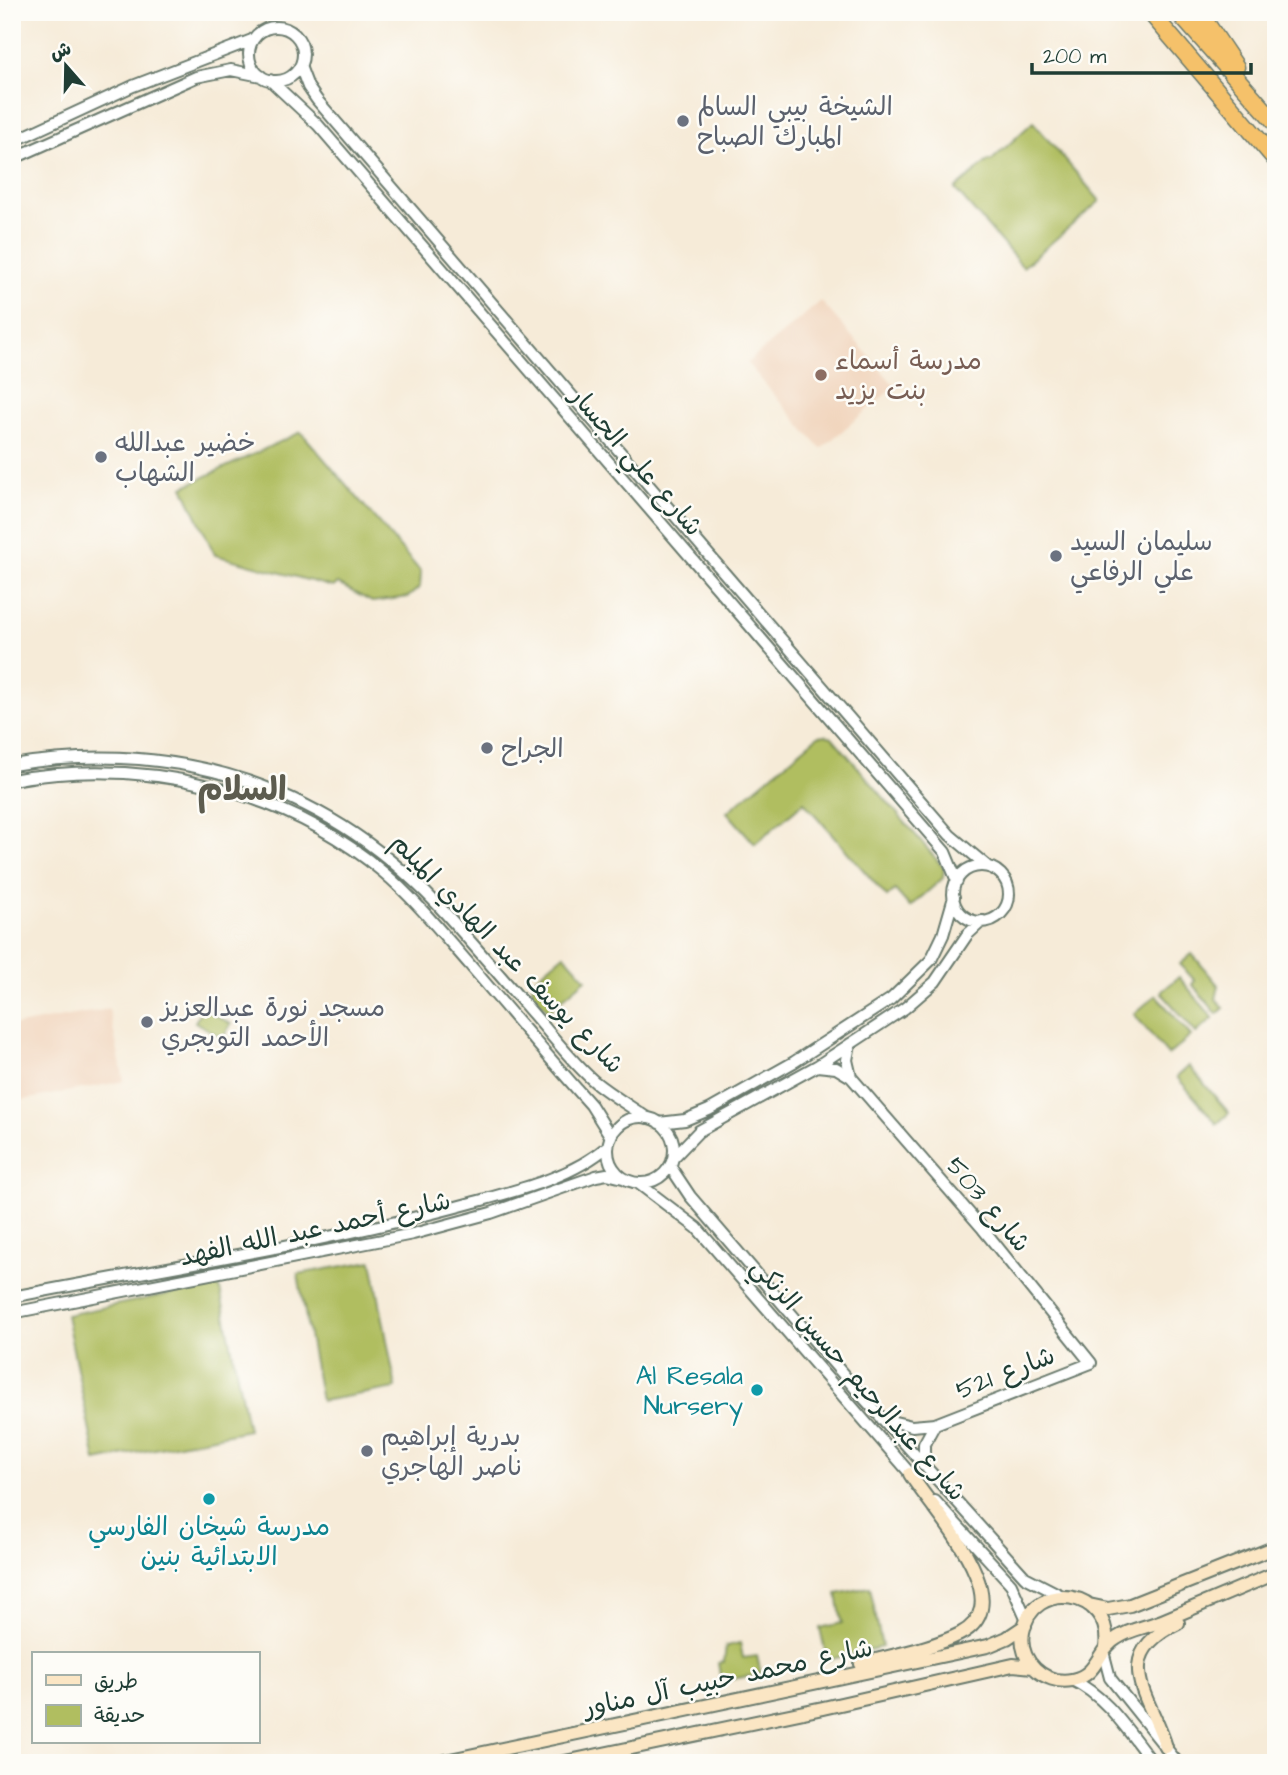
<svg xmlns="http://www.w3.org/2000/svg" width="1288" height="1775" font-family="'Architects Daughter','Playpen Sans Arabic',sans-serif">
<rect width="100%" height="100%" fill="#fdfcf7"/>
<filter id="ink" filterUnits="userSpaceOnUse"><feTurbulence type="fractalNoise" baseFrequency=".0143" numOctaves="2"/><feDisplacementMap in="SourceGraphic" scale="14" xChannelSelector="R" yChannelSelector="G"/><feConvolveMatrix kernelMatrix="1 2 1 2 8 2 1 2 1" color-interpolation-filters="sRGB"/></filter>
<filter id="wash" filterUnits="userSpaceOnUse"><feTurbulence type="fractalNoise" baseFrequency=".00686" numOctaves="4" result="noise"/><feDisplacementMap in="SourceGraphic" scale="28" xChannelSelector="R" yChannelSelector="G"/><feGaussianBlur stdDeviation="1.57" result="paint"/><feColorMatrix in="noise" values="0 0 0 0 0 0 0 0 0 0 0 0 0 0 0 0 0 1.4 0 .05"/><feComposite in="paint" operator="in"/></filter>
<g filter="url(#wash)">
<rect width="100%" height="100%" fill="#f6ebd8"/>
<path fill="#f1d5bd" d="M821,301L895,386L821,449L747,363Z
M109,1009L124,1081L18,1101L12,1071V1026Z"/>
<path fill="#b0be60" stroke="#687e4a" stroke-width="2" d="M1033,122L1100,201L1023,267L955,189L989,160L991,161Z
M301,432L421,572L420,587L408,597L372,602L338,584L333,587L215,555L183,487Z
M825,735L832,737L944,868L943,878L910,907L895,890L887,897L804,802L755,844L727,812L818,736Z
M564,954L586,979L548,1011L532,991L533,980Z
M1192,954L1219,986L1216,999L1224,1008L1217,1014L1192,984L1195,981L1180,964Z
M1179,977L1213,1018L1196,1033L1161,992Z
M1156,995L1191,1036L1168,1055L1134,1014Z
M203,1008L231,1024L223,1038L195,1022Z
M1189,1066L1229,1113L1217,1124L1177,1077Z
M372,1261L396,1388L321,1401L298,1274Z
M219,1284L248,1430L96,1461L66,1315Z
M870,1587L882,1647L827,1660L820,1628L842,1623L837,1594Z
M740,1643L743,1658L757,1656L761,1674L721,1681L718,1663L724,1662L726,1646Z"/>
</g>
<g filter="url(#ink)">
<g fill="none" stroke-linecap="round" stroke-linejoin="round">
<defs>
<path id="tertiary" d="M249 54a27 27 0 1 1 54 0a27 27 0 1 1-54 0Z
M300,66L308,87L317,100L950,835L987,866
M270,80L318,125L945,852L957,881
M12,142L133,86L252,40
M12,159L196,77L231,70L261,76
M12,765C181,737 333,788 447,915C479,951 510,987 541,1023C558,1043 575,1065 595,1082C611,1095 630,1106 647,1118
M12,780C140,757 282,787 383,872C415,899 442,933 470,965C510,1012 550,1059 591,1105L611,1137
M953 894a28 28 0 1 1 56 0a28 28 0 1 1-56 0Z
M850,1044L847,1060L851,1077
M817,1066L836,1068L851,1077L983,1229L1091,1363L935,1424L912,1426L882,1419
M608 1150a33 33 0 1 1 66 0a33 33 0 1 1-66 0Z
M659,1123L685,1120L709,1110L794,1062L891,999L931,960L943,935L954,897
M674,1157L699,1131L817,1066L905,1008L935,982L967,935L982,921
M670,1166L690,1196L861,1395L1025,1577L1062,1596
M638,1183L697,1228L915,1479
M12,1297C165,1267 321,1244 471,1203C518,1190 571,1178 608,1146
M12,1313L413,1234L491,1213L596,1176L607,1174L623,1178
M924,1466V1444L935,1424
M935,1501L1011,1584L1027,1620
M1104,1655L1110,1678L1178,1763
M1072,1680C1108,1697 1129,1733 1153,1763"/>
<path id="secondary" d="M1089,1605L1108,1609L1130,1605L1276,1547
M1106,1647C1113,1589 1032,1578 1023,1632C1018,1661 1044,1685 1072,1680C1099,1675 1097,1649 1117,1638C1130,1629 1147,1627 1162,1621C1200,1605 1238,1589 1276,1573
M861,1664C893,1655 930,1649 960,1634C1023,1602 931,1509 910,1474
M1166,1747C1153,1700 1106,1657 1178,1623
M436,1763L988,1646L1007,1638L1025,1626
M560,1763L823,1708L1013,1665L1033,1667"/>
<path id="motorway" d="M1150,12L1276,160
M1178,12L1276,123
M1199,12L1236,67"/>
</defs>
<use href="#tertiary" stroke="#6a7a6d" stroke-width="14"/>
<use href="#secondary" stroke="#6a7a6d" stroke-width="16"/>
<use href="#motorway" stroke="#6a7a6d" stroke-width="19"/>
<use href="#tertiary" stroke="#fff" stroke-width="10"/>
<use href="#secondary" stroke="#fbe6c4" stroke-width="12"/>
<use href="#motorway" stroke="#f5c16b" stroke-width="16"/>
</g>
</g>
<g fill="#6b7280" stroke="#fdfcf7" stroke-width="2.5">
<circle cx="683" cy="121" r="7"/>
<circle cx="101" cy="457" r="7"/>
<circle cx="1056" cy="556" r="7"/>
<circle cx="487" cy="748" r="7"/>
<circle cx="147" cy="1022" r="7"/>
<circle cx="367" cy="1451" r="7"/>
</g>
<circle fill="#8d6e63" stroke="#fdfcf7" stroke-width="2.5" cx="821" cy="375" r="7"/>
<g fill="#0f9aa8" stroke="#fdfcf7" stroke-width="2.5">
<circle cx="757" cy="1390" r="7"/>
<circle cx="209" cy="1499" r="7"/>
</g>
<g text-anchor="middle" stroke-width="5" stroke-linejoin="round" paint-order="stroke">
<g font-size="26" fill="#5b616d" stroke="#fdfcf7" text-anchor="start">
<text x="697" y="115">الشيخة بيبي السالم<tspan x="697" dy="30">المبارك الصباح</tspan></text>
<text x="115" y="451">خضير عبدالله<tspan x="115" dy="30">الشهاب</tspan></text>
<text x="1070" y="550">سليمان السيد<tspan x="1070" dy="30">علي الرفاعي</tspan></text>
<text x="501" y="757">الجراح</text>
<text x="161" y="1016">مسجد نورة عبدالعزيز<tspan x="161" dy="30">الأحمد التويجري</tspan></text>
<text x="381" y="1445">بدرية إبراهيم<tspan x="381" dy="30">ناصر الهاجري</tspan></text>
</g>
<g font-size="26" fill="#785e54" stroke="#fdfcf7" text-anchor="start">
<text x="835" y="369">مدرسة أسماء<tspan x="835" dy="30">بنت يزيد</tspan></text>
</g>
<g font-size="26" fill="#1f3d34" stroke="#fdfcf7">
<text transform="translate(637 461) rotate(49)" y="9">شارع علي الجسار</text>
<text transform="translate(508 953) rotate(46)" y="9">شارع يوسف عبد الهادي الميلم</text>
<text transform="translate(989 1204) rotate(50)" y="9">شارع 503</text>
<text transform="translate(315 1228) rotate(-12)" y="9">شارع أحمد عبد الله الفهد</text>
<text transform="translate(1005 1372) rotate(-21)" y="9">شارع 521</text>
<text transform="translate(859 1379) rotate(49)" y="9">شارع عبدالرحيم حسين الزنكي</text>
<text transform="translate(728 1677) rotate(-12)" y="9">شارع محمد حبيب آل مناور</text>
</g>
<g font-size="26" fill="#0d838f" stroke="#fdfcf7" text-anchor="end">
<text x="743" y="1384">Al Resala<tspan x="743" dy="30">Nursery</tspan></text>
<text x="209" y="1535" text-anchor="middle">مدرسة شيخان الفارسي<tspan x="209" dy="30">الابتدائية بنين</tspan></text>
</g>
<g font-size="33" font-weight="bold" fill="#5d5c4f" stroke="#fdfcf7">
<text x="242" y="800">السلام</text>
</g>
</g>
<rect width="1288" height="1775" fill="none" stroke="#fdfcf7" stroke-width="42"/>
<rect x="32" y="1652" width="228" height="91" fill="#fdfcf7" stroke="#a4b0a9" stroke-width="2"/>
<rect x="46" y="1675" width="35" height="10" fill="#fbe6c4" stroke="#a4b0a9" stroke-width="2"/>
<text x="94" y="1688" font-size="21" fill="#1f3d34">طريق</text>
<rect x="46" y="1705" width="35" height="21" fill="#b0be60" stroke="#a4b0a9" stroke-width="2"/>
<text x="94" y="1722" font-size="21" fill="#1f3d34">حديقة</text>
<g transform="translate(66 66) rotate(340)" stroke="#fdfcf7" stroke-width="5" paint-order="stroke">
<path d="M0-5L12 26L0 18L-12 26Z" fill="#1f3d34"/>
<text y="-10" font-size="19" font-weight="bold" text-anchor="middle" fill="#1f3d34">ش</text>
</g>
<path d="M1032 63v10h219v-10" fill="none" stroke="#1f3d34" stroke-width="3.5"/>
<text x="1043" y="63" font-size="21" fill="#1f3d34" stroke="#fdfcf7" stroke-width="5" paint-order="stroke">200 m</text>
</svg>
